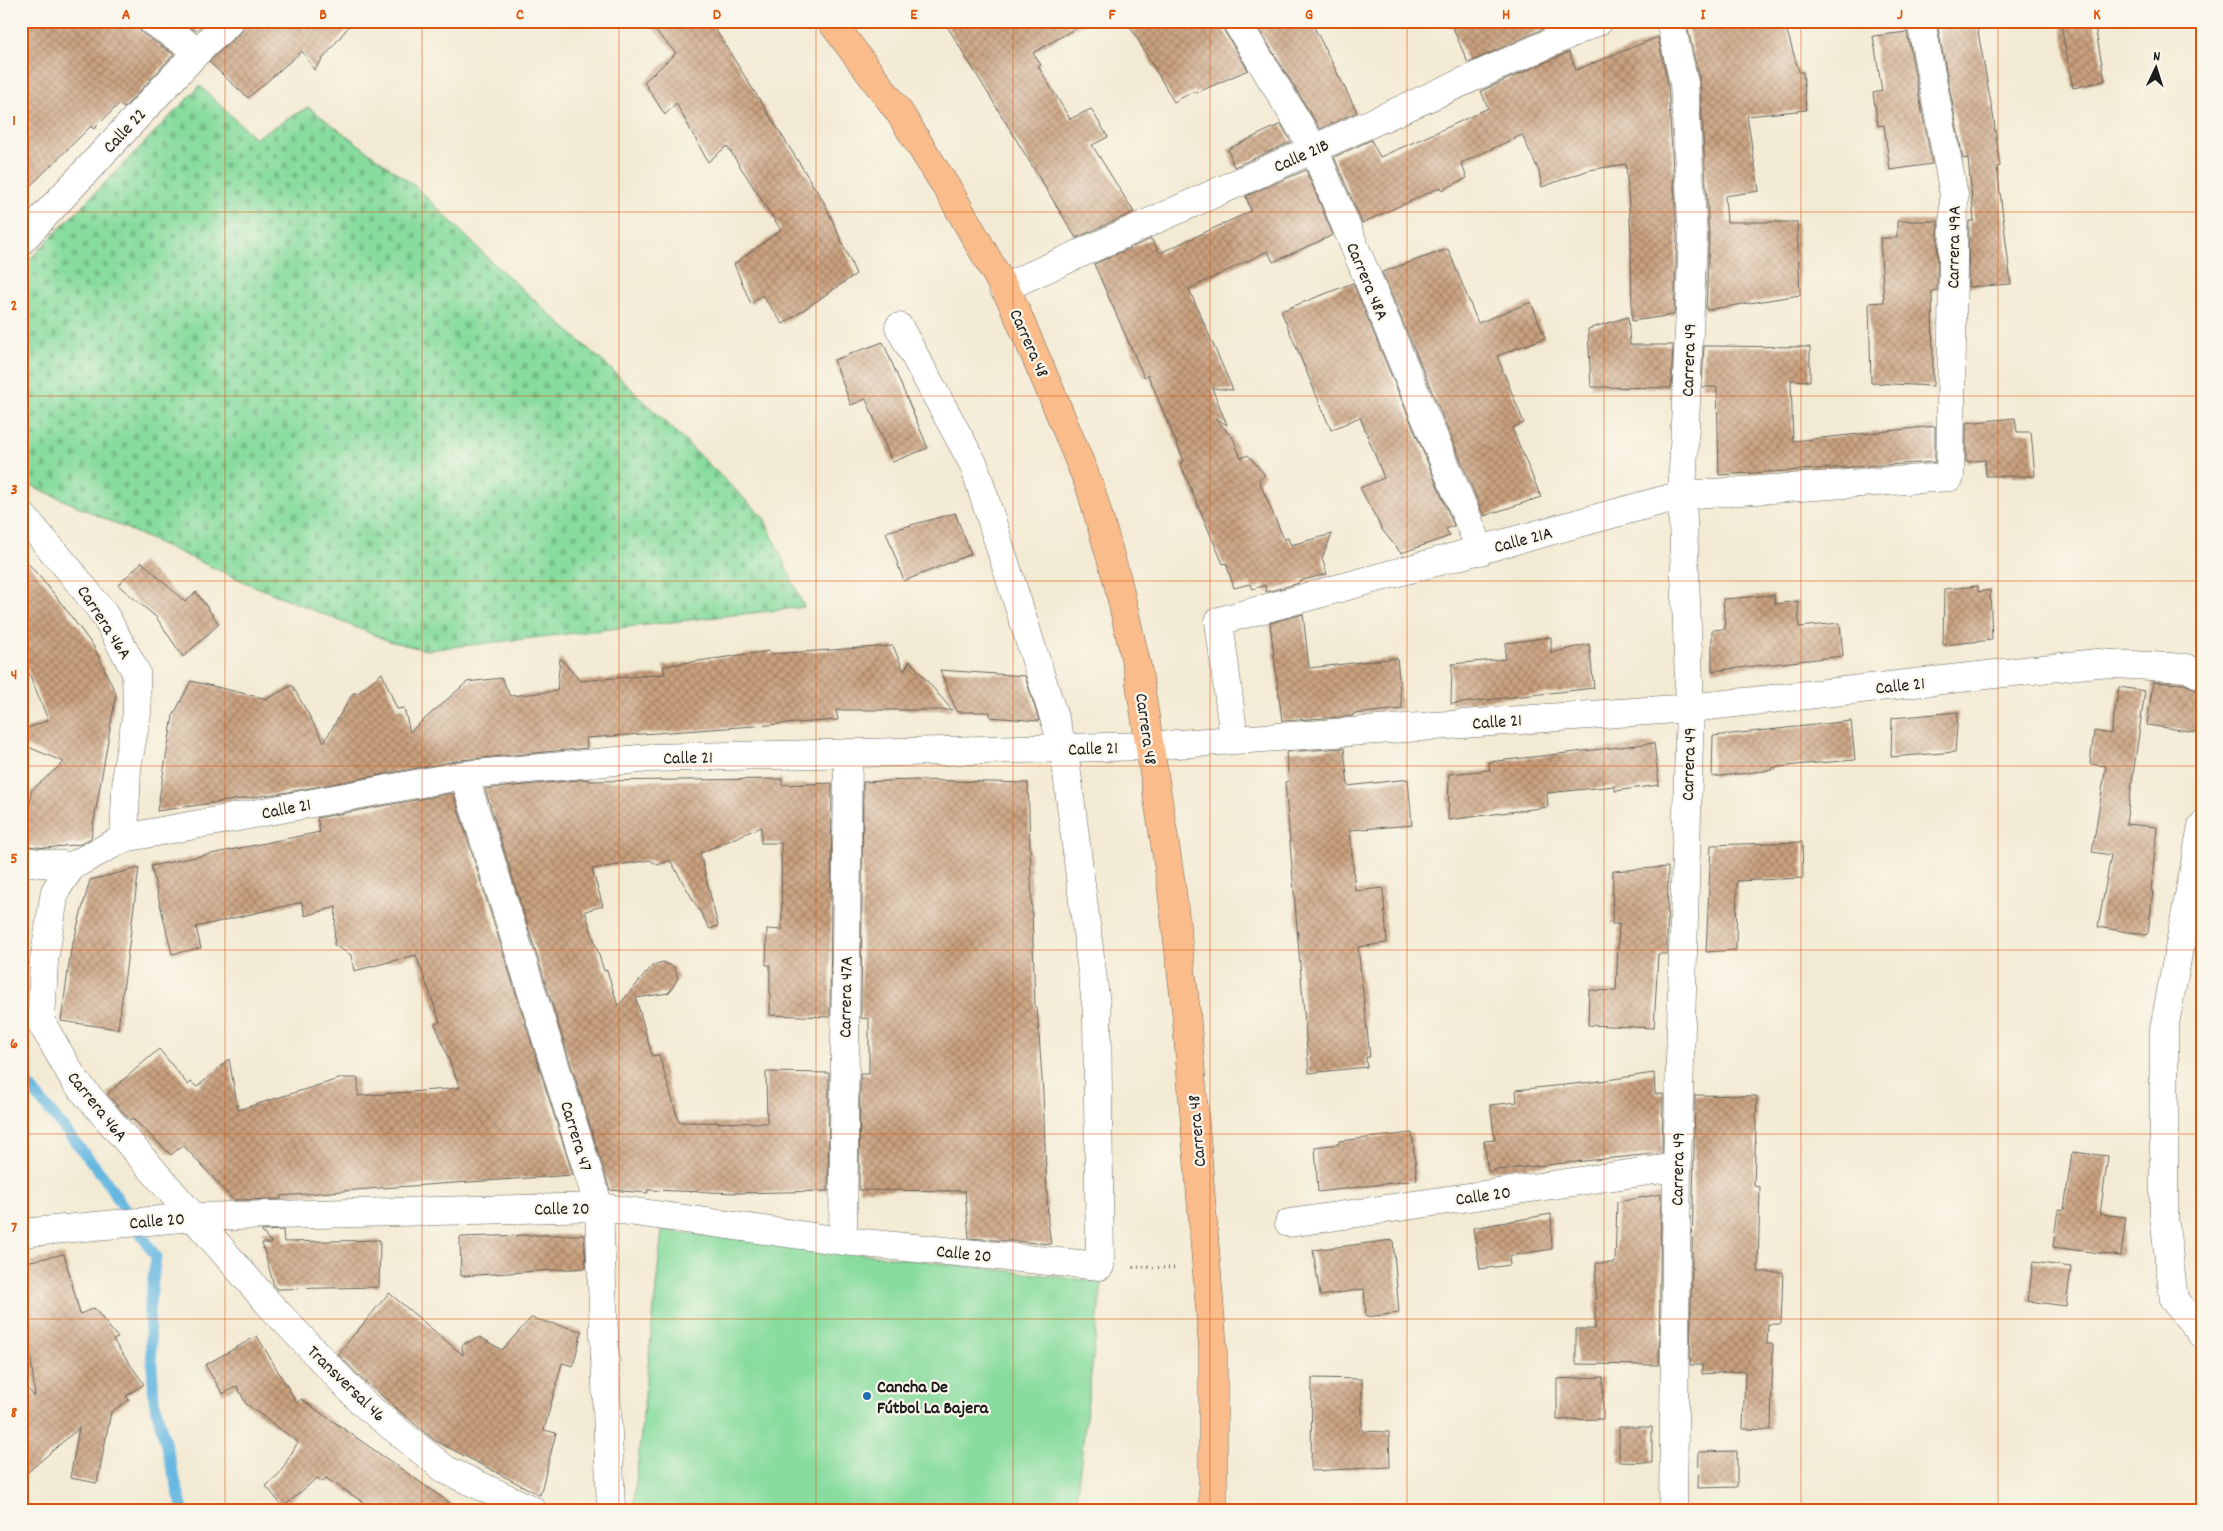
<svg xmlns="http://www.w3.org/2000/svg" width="2223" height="1531" font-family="Dekko,sans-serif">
<defs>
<pattern id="cemetery-stones" width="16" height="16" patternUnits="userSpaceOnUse" patternTransform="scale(1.25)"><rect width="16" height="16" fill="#87dc9e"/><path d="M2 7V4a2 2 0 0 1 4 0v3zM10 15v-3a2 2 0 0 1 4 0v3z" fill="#74bc88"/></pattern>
<pattern id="building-cross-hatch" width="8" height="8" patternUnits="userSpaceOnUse" patternTransform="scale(1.25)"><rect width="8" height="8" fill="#caa17f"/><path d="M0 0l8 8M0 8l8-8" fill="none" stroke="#a38267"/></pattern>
</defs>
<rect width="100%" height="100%" fill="#fbf7ec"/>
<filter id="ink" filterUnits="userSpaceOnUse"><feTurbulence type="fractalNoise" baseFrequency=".02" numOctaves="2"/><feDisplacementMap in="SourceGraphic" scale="10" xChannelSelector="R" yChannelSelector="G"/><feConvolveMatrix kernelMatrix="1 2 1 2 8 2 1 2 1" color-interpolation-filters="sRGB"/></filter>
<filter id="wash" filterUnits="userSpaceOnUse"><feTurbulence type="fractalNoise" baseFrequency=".0096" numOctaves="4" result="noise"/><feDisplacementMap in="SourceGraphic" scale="20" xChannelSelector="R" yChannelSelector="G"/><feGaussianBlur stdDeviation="1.12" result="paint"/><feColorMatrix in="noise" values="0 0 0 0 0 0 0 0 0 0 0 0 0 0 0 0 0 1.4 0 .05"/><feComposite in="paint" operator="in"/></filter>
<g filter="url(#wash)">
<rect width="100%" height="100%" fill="#f3ead3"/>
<path fill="#87dc9e" stroke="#527c5d" d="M662,1230L1102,1282L1075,1510H633Z"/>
<path fill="url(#cemetery-stones)" stroke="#527c5d" d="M200,86L255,138L308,107L416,187L492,262L612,370L764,518L804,607L426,650L389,641L247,583L26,483L21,478V268Z"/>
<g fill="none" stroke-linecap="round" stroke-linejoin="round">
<path stroke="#65b7e1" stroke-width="11" d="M21,1076L103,1176L156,1257L149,1311L154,1400L183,1510"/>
</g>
<g id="blocks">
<path fill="url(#building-cross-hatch)" d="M21,21H137L138,28L143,34L174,54L124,108L119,104L94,129L91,126L21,195Z
M181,21H207L196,31Z
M245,21H353L314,70L302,51L248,98L209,62L241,32Z
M646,21H710L825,204L856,274L783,324L762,295L751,304L734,264L781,230L727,146L708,162L676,103L665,115L644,82L676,53Z
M944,21H1088L1033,53L1041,65L1038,66L1070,119L1091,109L1108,137L1092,145L1134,212L1076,238Z
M1127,21H1220L1223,29L1248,70L1196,93L1194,91L1174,102Z
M1254,21H1311L1357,112L1320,129Z
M1450,21H1556V23L1468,63Z
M1695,21H1784L1799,72H1803L1806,110L1747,116L1759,191L1725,196L1727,222H1797L1800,295L1706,310L1709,236L1700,82L1687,25Z
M1943,21H1976L1993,114L2000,166L1997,167L2011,284L1968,287L1969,221H1974L1968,158L1963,159L1938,28L1944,27Z
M2060,21H2094L2105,81L2073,88Z
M1907,32L1932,164L1890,170L1884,125L1878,126L1873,93L1882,91L1873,36Z
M1658,37L1668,85L1677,237L1674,315L1632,321L1631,235L1626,164L1589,170L1542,187L1539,171L1522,135L1461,163L1467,178L1442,190L1441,187L1362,223L1334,157L1371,140L1380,157L1455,124L1488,108L1481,91L1569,52L1576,70Z
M1281,124L1291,142L1234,167L1228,149Z
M1306,170L1333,235L1273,262L1268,251L1189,289L1233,390L1212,388L1227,425L1215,418L1233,438L1241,458L1248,455L1265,475L1259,481L1284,539L1288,538L1291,545L1332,534L1322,558L1327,574L1299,581V583L1266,592L1265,585L1253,589L1250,584L1234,588L1226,563L1223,564L1180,463L1184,461L1148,375L1144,377L1094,264L1151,239L1160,253L1251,211L1246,196Z
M1897,221H1938L1937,290L1932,291L1933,386L1871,383L1869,303L1884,302L1880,238H1897Z
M1448,249L1478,323L1531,302L1545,338L1497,356L1524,423L1512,428L1541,497L1484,516L1382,272Z
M1353,283L1454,526L1446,529L1450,536L1401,553L1383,531L1360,488L1384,478L1360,417L1331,430L1281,311Z
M1628,317L1630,345H1673L1671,388L1591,387L1588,329Z
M883,342L928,448L892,462L866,399L851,405L834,360Z
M1704,346L1810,347V381L1791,380L1793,441L1935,426V462L1719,475L1717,387H1702Z
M2015,418L2017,432H2031L2035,476H1986L1985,460L1966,462V423Z
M955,513L971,554L904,581L886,532Z
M21,555L55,595L94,647L116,694L91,838L81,844L47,848L27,846L22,805L30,804L31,791L64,762L21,744V731L48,720L21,653Z
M142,562L185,602L196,592L219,624L183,657L156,617L118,585Z
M1978,586V592L1990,590L1992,640L1943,645L1944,589Z
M1774,595L1775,604L1798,601L1799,627L1840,623L1843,656L1712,671V630L1725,629L1723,599Z
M1303,614L1309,668L1397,658L1402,709L1353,714V716L1282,721L1270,623Z
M1551,637V653L1589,644L1594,688L1451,704L1452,664L1505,659L1506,643Z
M893,646L904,671L910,661L952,710H836L838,720L586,738L587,748L461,760L283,793L157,811L173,716L191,681L267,699L292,685L324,742L353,693H358L382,673L397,709L404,708L410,732L467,682L502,678L510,696L557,691L560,658L580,681L665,674L663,666L769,651L770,654Z
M940,670L1025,676L1039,721L990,717V712H957Z
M2153,682L2184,684L2202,692V733L2147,725Z
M2119,687L2145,691L2126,824L2157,827L2151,891H2153L2148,933L2146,935L2098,927L2111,855L2092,852L2106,766L2090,764L2094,731L2111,734Z
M1958,712L1955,752L1891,757L1892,718Z
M1851,721L1855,760L1805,764L1772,768V770L1712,777L1713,736Z
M1654,743L1659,785L1615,791V786L1547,793L1548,807L1448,820L1449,774L1490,770L1489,762Z
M1344,748L1348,786L1408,779L1412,825L1350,830L1355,891L1383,888L1387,943L1358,947L1370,1057H1366L1367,1067L1309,1073L1285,782L1289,781L1286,752Z
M588,779V781L782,779V785L832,783L830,1017L770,1015V965H766L767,929L782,930L781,843H761V827L700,853L718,926L710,929L670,860L658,865L650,860L592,869L603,906L585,911L604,971L607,970L618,1006L653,965L663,962L674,967L678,978L671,990L668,993L636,998L652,1056L659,1055L679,1122L767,1123L766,1072L829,1073L828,1191L739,1193L647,1190L648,1193L610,1190L485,789Z
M915,780L1028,783L1035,1007H1037L1043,1094L1048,1223L1051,1244L969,1238L965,1191L859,1190L860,1074H869V1019L861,1018L863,782Z
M453,793L573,1175L381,1188L281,1196V1199L233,1200L183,1145L171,1155L132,1118L130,1120L107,1094L159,1049L188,1085L191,1082L197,1087L229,1059L238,1110L342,1078H358V1096L460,1088L435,1024L440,1022L416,955L354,971L351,955L334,945L336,907L305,916L302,902L196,927L201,948L172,954L151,866L320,832L317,818Z
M1802,842L1803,878L1737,881L1736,950L1706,952L1711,845Z
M1668,867L1667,954H1658L1654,1028L1588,1025L1589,990L1616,991L1619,924H1612L1613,871Z
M139,868L118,1029L61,1021L71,950L90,880Z
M1654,1073L1655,1094H1663L1662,1153L1488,1171L1484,1141L1495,1140L1490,1105L1517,1102L1516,1090L1593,1082Z
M1695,1095L1757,1096L1754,1186L1760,1187L1758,1272H1783L1781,1324H1768L1767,1344H1773L1771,1430L1743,1429L1745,1371L1702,1374V1365H1690Z
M1412,1133L1417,1180L1318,1192L1315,1147L1339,1144V1141Z
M2072,1152L2108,1156L2100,1214L2126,1217L2121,1256L2053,1247L2058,1209L2064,1210Z
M1661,1194L1659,1365L1576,1364V1329H1595L1596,1263H1615L1617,1202Z
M1551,1214L1552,1249L1509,1256L1510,1265L1480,1269L1473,1228Z
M283,1230L284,1242L380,1240L379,1287L277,1289L274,1286L262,1243H272L261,1231Z
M530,1235H584L586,1268L461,1276L460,1237Z
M1393,1240L1399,1313L1366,1317L1364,1289L1320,1296L1313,1250Z
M64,1254L80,1314L94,1308L118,1338L113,1340L144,1384L126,1396L129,1400L111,1412L97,1483L70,1478L79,1428L21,1478V1382L35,1397L21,1263Z
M2033,1262L2071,1267L2066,1306L2028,1301Z
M389,1293L463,1355L462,1345L480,1337L502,1350L531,1318L582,1331L573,1366L562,1363L544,1430L556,1433L540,1495L434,1440L363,1380L338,1354Z
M257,1336L297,1403L301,1399L460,1510H375L326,1478L323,1482L317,1478L283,1507L266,1486L280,1473L298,1442L246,1404L237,1386L223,1394L205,1365Z
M1603,1377V1419L1557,1420V1379Z
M1312,1378L1362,1379V1431L1389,1432L1390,1467L1311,1471Z
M1619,1427H1652V1463L1619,1462Z
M1737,1451V1487L1698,1488L1699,1452Z"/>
</g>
</g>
<g filter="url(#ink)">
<use href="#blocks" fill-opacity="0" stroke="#67645c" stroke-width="1"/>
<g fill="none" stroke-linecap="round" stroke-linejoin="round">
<defs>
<path id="minor" d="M152,21L198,51
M1236,21L1314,149L1481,551
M1670,21L1684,83L1693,237L1682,495L1690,708L1677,1167L1673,1510
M21,241L198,51L230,21
M1003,288L1599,21
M21,514L67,567L104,614L136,672L137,713L127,768L124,838
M1234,739L1219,621L1682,495L1950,477L1954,195L1921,21
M464,775L599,1207L611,1510
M2202,826L2164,1029V1217L2174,1300L2202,1334
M21,861L72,866L124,838L464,775L650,758L1149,746L1690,708L2096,663L2187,668L2202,676
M72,866L55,891L44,961L41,1022L75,1081L270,1305L364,1404L446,1470L532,1510
M1289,1223L1677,1167
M21,1233L192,1217L599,1207L843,1241L1100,1266L1097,1012L1064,749L974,465L899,327
M843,1241L848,753"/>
<path id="trunk" d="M831,21L899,112L950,193L1012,302L1053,397L1090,487L1117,579L1138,671L1171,883L1186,1011L1213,1348V1510"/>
</defs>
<use href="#minor" stroke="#67645c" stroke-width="29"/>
<use href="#trunk" stroke="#67645c" stroke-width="29"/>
<path stroke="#67645c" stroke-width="3" stroke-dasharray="1 4" stroke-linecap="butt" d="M1133,1267L1174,1268"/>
<use href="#minor" stroke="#fff" stroke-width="28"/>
<use href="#trunk" stroke="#fabc8b" stroke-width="28"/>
</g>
</g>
<path fill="none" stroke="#de560d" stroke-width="1" stroke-opacity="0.55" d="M225,21V1510M422,21V1510M619,21V1510M816,21V1510M1013,21V1510M1210,21V1510M1407,21V1510M1604,21V1510M1801,21V1510M1998,21V1510M21,212H2202M21,396H2202M21,581H2202M21,766H2202M21,950H2202M21,1134H2202M21,1319H2202"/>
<circle fill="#1f6fb2" stroke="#fbf7ec" stroke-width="2" cx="867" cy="1396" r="5"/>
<g text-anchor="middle" stroke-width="4.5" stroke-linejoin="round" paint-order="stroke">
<g font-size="18" fill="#1c1c1c" stroke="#fbf7ec">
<text transform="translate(124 130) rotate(-47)" y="6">Calle 22</text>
<text transform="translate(1301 155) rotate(-24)" y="6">Calle 21B</text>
<text transform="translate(1953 247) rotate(-89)" y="6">Carrera 49A</text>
<text transform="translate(1368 281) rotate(67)" y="6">Carrera 48A</text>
<text transform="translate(1030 343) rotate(66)" y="6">Carrera 48</text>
<text transform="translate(1688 360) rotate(-88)" y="6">Carrera 49</text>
<text transform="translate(1523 539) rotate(-15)" y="6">Calle 21A</text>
<text transform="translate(105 622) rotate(57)" y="6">Carrera 46A</text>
<text transform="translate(1900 685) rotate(-6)" y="6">Calle 21</text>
<text transform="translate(1497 721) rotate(-4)" y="6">Calle 21</text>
<text transform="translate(1147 729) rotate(82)" y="6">Carrera 48</text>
<text transform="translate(1093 748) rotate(-2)" y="6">Calle 21</text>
<text transform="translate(688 757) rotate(-1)" y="6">Calle 21</text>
<text transform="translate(1688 764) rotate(-88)" y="6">Carrera 49</text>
<text transform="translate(286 808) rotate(-11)" y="6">Calle 21</text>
<text transform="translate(845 997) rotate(-89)" y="6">Carrera 47A</text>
<text transform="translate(98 1106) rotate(51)" y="6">Carrera 46A</text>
<text transform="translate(1196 1131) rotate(-95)" y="6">Carrera 48</text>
<text transform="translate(577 1136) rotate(73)" y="6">Carrera 47</text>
<text transform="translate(1677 1169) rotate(-89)" y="6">Carrera 49</text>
<text transform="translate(1483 1195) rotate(-8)" y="6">Calle 20</text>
<text transform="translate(562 1208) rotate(-1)" y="6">Calle 20</text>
<text transform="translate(157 1220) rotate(-5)" y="6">Calle 20</text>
<text transform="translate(964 1253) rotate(6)" y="6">Calle 20</text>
<text transform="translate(347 1383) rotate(44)" y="6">Transversal 46</text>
</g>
<g font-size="18" font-weight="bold" fill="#1c1c1c" stroke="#fbf7ec" text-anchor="start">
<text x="877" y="1392">Cancha De<tspan x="877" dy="21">Fútbol La Bajera</tspan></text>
</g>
</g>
<rect width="2223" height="1531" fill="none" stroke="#fbf7ec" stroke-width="55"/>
<g transform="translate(2156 68) rotate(4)" stroke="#fbf7ec" stroke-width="4" paint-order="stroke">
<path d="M0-4L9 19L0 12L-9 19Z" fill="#1c1c1c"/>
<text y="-8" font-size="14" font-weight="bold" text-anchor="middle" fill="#1c1c1c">N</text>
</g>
<rect x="28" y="28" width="2168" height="1476" fill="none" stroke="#de560d" stroke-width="2"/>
<g font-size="16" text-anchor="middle" font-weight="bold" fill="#de560d">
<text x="126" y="19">A</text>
<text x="323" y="19">B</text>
<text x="520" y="19">C</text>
<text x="717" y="19">D</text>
<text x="914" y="19">E</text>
<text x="1112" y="19">F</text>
<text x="1309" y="19">G</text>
<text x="1506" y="19">H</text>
<text x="1703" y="19">I</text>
<text x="1900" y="19">J</text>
<text x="2097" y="19">K</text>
<text x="14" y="125">1</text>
<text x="14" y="310">2</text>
<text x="14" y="494">3</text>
<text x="14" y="679">4</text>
<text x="14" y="863">5</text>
<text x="14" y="1048">6</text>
<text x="14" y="1232">7</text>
<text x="14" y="1417">8</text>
</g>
</svg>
